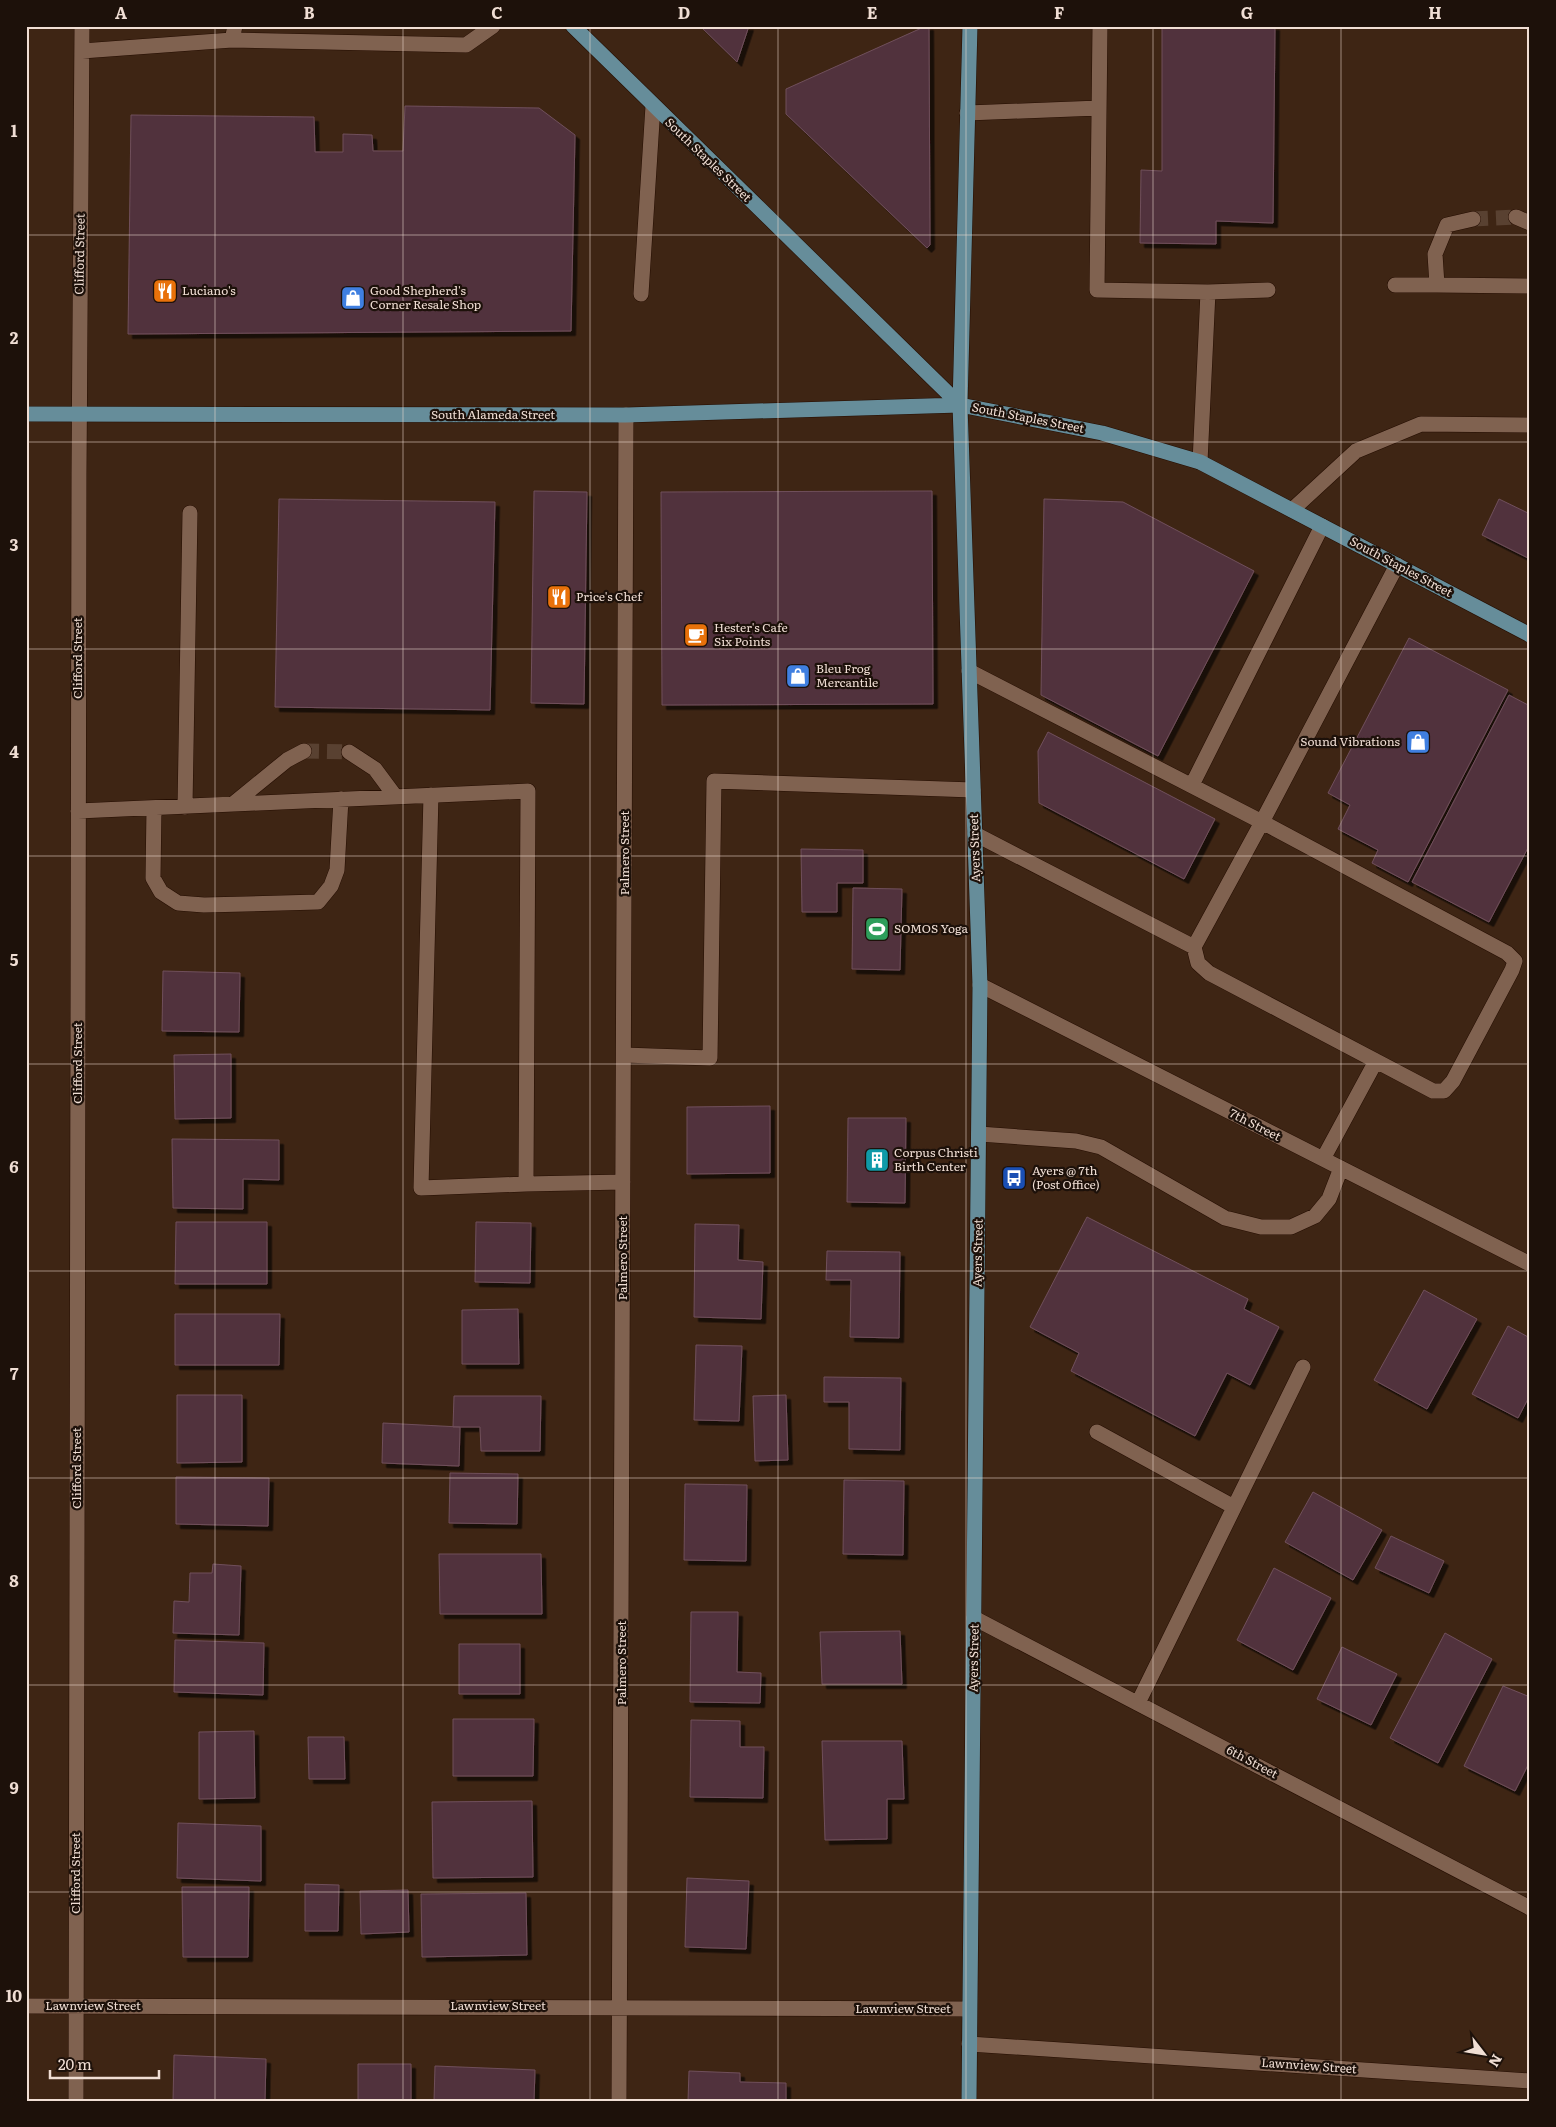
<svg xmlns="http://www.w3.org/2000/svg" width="1556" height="2127" font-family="Literata,serif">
<defs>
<filter id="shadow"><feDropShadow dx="4.5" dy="4.5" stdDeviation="0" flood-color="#0009"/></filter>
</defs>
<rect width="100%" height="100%" fill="#3e2514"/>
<path fill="#51333e" stroke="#704f5b" filter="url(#shadow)" d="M700,26H749L737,62Z
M926,26H929L930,245L927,248L786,114V89Z
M1162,26H1275L1273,223L1216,221V244L1140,243L1141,170L1162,171Z
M405,106L539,108L575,135L571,331L128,334L131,115L314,117L315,152H343V134L372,135L373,151H403Z
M534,491L587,492L584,704L531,703Z
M932,491L933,704L662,705L661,492Z
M279,499L495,502L490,710L275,707Z
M1044,499L1123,502L1254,571L1158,756L1041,695Z
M1499,499L1530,514L1528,558L1482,535Z
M1409,638L1508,690L1408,882L1372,863L1378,850L1338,829L1350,805L1328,793Z
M1509,695L1530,706V844L1489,922L1412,882Z
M1048,732L1215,819L1184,879L1039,803L1038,751Z
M801,849L863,850V883H837V912H802Z
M853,888L902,889L900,970L852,969Z
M163,971L240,973L239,1032L162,1031Z
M231,1054V1118L175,1119L174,1055Z
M770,1106V1173L687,1174V1107Z
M848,1118H906L905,1203L847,1202Z
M172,1139L279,1140V1180L243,1179V1209L173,1208Z
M1087,1217L1248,1299L1244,1309L1279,1327L1250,1385L1227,1373L1195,1436L1071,1371L1079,1353L1030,1327Z
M176,1222H267V1284H175Z
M476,1222L531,1223L530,1283L475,1282Z
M695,1224L739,1225L738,1260L763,1262L761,1319L694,1317Z
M827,1251L900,1252L899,1338L850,1337L851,1280H826Z
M1424,1290L1477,1319L1427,1409L1374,1380Z
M518,1309L519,1364H462V1310Z
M175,1314H280L279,1365H175Z
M1508,1326L1530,1338V1395L1518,1418L1472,1394Z
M696,1345L742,1346L739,1421L694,1420Z
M824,1377L901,1378L900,1450L849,1449V1402H824Z
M177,1395H242V1462L177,1463Z
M786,1395L788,1460L755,1461L753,1396Z
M454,1396H541L540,1451H481L480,1427H453Z
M383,1423L460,1427L459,1466L382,1463Z
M450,1473L518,1474L517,1524L449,1523Z
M176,1477L269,1478L268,1526L176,1524Z
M844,1480L904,1481L903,1555L843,1554Z
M685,1484L747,1485L746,1561L684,1560Z
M1313,1492L1382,1530L1353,1580L1285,1542Z
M1391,1536L1444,1561L1429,1593L1375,1568Z
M439,1554H541L542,1614H440Z
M213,1564L241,1566L239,1635L173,1633L174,1601L189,1602L190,1573H212Z
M1274,1568L1331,1598L1293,1670L1237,1640Z
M691,1612H738L737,1672L761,1673L760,1703L690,1702Z
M900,1631L902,1684H822L820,1632Z
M1445,1633L1492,1659L1438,1763L1390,1738Z
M175,1640L264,1643L263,1695L174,1692Z
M459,1644H520V1694H459Z
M1342,1647L1397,1674L1371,1725L1317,1699Z
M1503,1686L1530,1697V1761L1515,1791L1464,1766Z
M453,1719H534L533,1776H453Z
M691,1720L740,1721V1747H764L763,1798L690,1797Z
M254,1731L255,1798L199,1799V1732Z
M308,1737H344L345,1779H309Z
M822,1741H902L904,1799H887V1839L825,1840Z
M532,1801L533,1877L433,1878L432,1802Z
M178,1823L261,1826V1881L177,1878Z
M687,1878L749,1881L746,1949L685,1947Z
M305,1884L339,1885L338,1931H305Z
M182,1887H249L248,1957H183Z
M408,1890L409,1932L361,1934L360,1891Z
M526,1893L527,1955L422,1957L421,1894Z
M174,2055L266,2059L265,2101H173Z
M358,2064H411V2101H358Z
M435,2066L535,2070L534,2101H434Z
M689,2071L740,2073V2082L786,2083V2101H688Z"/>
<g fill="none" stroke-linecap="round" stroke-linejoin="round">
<path stroke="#594131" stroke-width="15" stroke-dasharray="15 8" stroke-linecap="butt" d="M1473,219L1516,217
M304,751L349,752"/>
<defs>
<path id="minor" d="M235,26L232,40L466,45L493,26
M1100,26L1097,290L1208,292L1200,462
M82,51L232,40
M967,113L1099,108
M1516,217L1530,223
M1473,219L1447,225L1435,254L1437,285L1530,286
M1395,285H1437
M1208,292L1268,290
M641,294L653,106
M1292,510L1356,451L1421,424L1530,425
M969,671L1262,822L1397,565
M349,752L375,769L395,796
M1192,785L1322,526
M431,795L421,1188L526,1184
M233,804L287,760L304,751
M185,807L190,513
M154,808L153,878L161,892L178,903L204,905L318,902L331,886L337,870L341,799
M78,811L528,791L526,1184L623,1182
M975,834L1194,947L1198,963L1209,973L1433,1091H1444L1453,1081L1512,970L1515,961L1507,953L1262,822L1194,947
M980,985L1530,1264
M624,1055L710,1058L714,781L973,790
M979,1134L1076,1141L1101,1147L1225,1218L1261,1227H1291L1315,1216L1329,1199L1341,1168
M1323,1159L1376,1061
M1097,1432L1234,1507
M974,1618L1530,1908
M1138,1703L1303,1367
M26,2006L969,2009
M969,2044L1530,2081
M76,2101L79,474L82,26
M619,2101L626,415"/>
<path id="major" d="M573,26L960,405L1102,433L1200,462L1530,635
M26,414L626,415L960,405
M969,2101L980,985L960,405L970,26"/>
</defs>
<use href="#minor" stroke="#240d01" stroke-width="16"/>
<use href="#major" stroke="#240d01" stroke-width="16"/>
<use href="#minor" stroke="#806250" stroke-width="15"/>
<use href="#major" stroke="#668d9a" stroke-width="15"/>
</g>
<path fill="none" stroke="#f0ded4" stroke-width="1" stroke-opacity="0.55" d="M215,26V2101M403,26V2101M590,26V2101M778,26V2101M966,26V2101M1153,26V2101M1341,26V2101M26,235H1530M26,442H1530M26,649H1530M26,856H1530M26,1064H1530M26,1271H1530M26,1478H1530M26,1685H1530M26,1892H1530"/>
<defs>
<symbol id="restaurant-square" viewBox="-11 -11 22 22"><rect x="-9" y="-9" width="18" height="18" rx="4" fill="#e8710a" stroke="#1d110a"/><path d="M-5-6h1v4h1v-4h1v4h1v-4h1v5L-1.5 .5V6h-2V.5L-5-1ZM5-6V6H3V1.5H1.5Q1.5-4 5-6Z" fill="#fff"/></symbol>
<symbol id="shop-square" viewBox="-11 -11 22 22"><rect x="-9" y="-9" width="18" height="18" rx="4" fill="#3f7fe0" stroke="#1d110a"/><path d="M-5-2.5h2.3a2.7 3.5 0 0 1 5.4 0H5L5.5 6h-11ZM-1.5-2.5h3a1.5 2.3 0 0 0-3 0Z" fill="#fff"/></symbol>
<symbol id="cafe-square" viewBox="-11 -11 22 22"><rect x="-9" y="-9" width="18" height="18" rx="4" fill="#e8710a" stroke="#1d110a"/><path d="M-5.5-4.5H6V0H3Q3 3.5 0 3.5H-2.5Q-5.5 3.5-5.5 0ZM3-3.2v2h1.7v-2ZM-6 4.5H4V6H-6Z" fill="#fff"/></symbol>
<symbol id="stadium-square" viewBox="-11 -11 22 22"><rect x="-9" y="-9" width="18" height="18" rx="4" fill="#2e9e5b" stroke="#1d110a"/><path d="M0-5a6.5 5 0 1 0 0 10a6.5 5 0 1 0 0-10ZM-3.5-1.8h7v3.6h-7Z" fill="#fff"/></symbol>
<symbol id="building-square" viewBox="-11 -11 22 22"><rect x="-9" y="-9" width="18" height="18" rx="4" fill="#0f9aa8" stroke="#1d110a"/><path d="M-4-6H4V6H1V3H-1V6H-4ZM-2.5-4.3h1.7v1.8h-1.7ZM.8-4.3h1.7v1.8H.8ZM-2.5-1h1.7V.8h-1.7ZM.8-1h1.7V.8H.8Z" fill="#fff"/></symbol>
<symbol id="bus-square" viewBox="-11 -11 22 22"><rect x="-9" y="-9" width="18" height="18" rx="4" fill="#1a4fb4" stroke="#1d110a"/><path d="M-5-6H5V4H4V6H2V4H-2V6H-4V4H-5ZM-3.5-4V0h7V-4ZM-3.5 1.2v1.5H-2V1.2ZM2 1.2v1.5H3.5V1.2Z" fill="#fff"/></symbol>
</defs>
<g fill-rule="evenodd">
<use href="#restaurant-square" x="151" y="277" width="28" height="28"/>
<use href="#shop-square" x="339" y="284" width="28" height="28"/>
<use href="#restaurant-square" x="545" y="583" width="28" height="28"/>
<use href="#cafe-square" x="682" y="621" width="28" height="28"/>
<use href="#shop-square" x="784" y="662" width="28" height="28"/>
<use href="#shop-square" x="1404" y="728" width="28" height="28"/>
<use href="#stadium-square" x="863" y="915" width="28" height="28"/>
<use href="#building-square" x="863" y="1146" width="28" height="28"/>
<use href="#bus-square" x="1000" y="1164" width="28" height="28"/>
</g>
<g text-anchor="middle" stroke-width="4.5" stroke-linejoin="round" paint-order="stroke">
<g font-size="12" fill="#f0ded4" stroke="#1d110a">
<text transform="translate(708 160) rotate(44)" y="4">South Staples Street</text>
<text transform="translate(80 254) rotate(-89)" y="4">Clifford Street</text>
<text x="493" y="419">South Alameda Street</text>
<text transform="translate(1028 418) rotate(11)" y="4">South Staples Street</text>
<text transform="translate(1401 567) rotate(28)" y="4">South Staples Street</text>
<text transform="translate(78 658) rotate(-90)" y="4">Clifford Street</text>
<text transform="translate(975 848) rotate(-92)" y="4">Ayers Street</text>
<text transform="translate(625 853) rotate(-90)" y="4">Palmero Street</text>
<text transform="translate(78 1063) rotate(-90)" y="4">Clifford Street</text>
<text transform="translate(1255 1125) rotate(27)" y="4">7th Street</text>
<text transform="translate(978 1253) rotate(-89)" y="4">Ayers Street</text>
<text transform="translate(623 1258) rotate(-90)" y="4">Palmero Street</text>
<text transform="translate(77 1468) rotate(-90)" y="4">Clifford Street</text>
<text transform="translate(974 1658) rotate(-89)" y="4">Ayers Street</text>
<text transform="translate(622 1663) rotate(-90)" y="4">Palmero Street</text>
<text transform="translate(1252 1762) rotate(28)" y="4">6th Street</text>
<text transform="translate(76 1873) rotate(-90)" y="4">Clifford Street</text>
<text x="93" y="2010">Lawnview Street</text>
<text x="498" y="2010">Lawnview Street</text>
<text x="903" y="2013">Lawnview Street</text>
<text transform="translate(1309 2066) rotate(4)" y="4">Lawnview Street</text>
</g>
<g font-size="12" fill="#f0ded4" stroke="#1d110a" text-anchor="start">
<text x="182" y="295">Luciano's</text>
<text x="370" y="295">Good Shepherd's<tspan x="370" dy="14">Corner Resale Shop</tspan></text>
<text x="576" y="601">Price's Chef</text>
<text x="714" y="632">Hester's Cafe<tspan x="714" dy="14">Six Points</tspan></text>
<text x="816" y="673">Bleu Frog<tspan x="816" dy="14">Mercantile</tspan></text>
<text x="1400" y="746" text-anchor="end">Sound Vibrations</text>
<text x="894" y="933">SOMOS Yoga</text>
<text x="894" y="1157">Corpus Christi<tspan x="894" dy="14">Birth Center</tspan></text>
<text x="1032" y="1175">Ayers @ 7th<tspan x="1032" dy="14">(Post Office)</tspan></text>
</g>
</g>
<rect width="1556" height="2127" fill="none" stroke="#1d110a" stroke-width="55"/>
<g transform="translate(1484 2054) rotate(121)" stroke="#1d110a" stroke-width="4" paint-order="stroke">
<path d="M0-4L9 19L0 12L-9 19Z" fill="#f0ded4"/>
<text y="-8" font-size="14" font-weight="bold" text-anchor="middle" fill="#f0ded4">N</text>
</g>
<path d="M50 2070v8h109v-8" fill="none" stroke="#f0ded4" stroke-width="2.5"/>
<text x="58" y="2070" font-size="15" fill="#f0ded4" stroke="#1d110a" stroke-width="4" paint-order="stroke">20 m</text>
<rect x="28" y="28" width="1500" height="2072" fill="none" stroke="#f0ded4" stroke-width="2"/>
<g font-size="16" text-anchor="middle" font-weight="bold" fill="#f0ded4">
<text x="121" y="19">A</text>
<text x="309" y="19">B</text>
<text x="497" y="19">C</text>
<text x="684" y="19">D</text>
<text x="872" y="19">E</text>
<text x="1059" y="19">F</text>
<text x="1247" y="19">G</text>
<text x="1435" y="19">H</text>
<text x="14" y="137">1</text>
<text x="14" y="344">2</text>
<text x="14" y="551">3</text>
<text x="14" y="758">4</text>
<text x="14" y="966">5</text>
<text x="14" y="1173">6</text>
<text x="14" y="1380">7</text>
<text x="14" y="1587">8</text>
<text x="14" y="1794">9</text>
<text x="14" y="2002">10</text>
</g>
</svg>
